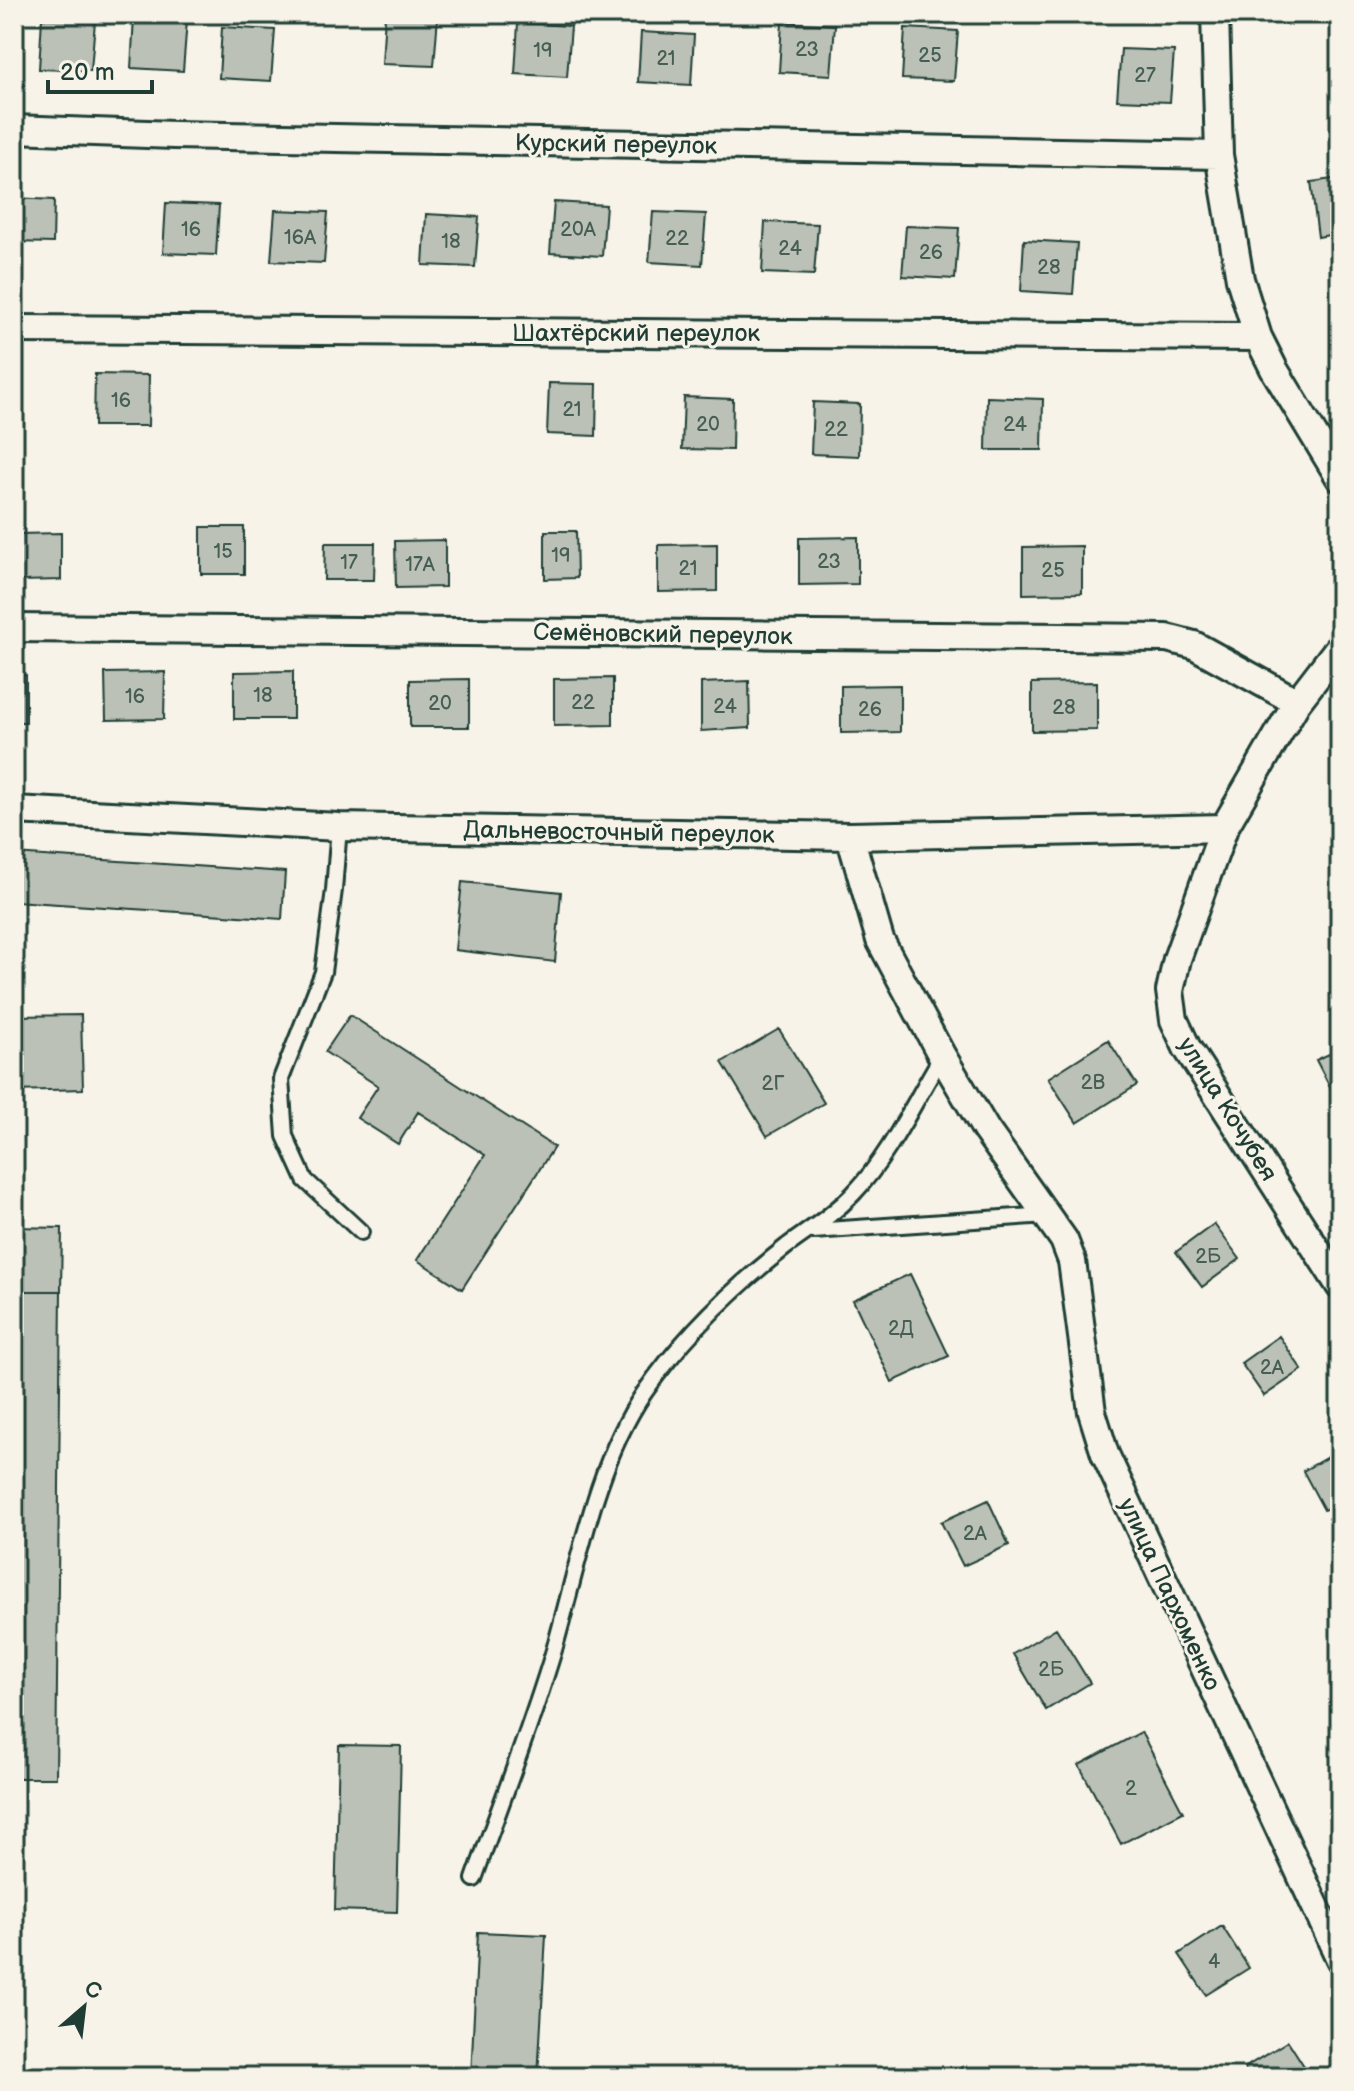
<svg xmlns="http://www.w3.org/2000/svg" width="1354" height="2091" font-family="'Balsamiq Sans',sans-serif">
<rect width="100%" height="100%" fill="#f7f3e8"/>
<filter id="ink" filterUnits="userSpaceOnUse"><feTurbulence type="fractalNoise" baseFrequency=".0125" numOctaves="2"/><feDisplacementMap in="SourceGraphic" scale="16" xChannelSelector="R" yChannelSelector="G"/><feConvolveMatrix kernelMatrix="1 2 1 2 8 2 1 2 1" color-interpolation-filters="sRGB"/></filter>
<g filter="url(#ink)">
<path fill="#bbc1b6" stroke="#1f3d34" stroke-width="2" d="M385,14L438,16L434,66L382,64Z
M134,17L187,20L183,71L131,68Z
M42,18L95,21L91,71L39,69Z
M782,22L835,25L831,75L779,72Z
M518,23L571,26L567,77L515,74Z
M222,27L275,30L271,81L219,78Z
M905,28L958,31L954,81L902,79Z
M641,32L694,35L691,85L638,82Z
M1121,49L1174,51L1170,102L1117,100Z
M1340,178V233L1318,237L1311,182Z
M14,198L54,200L53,243L14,242Z
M554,202L606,205L602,256L550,253Z
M166,203L219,205L216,255L163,253Z
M275,210L328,212L324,263L271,261Z
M653,212L706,214L702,265L649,262Z
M426,214L479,217L475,267L423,265Z
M765,222L818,224L814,275L762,273Z
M906,226L959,228L955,279L902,276Z
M1024,240L1077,243L1073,294L1021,291Z
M14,373L24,374L23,426L14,425Z
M95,374L149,375L148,426H94Z
M549,383L597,384L596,436L547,434Z
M684,397L733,399L732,450L682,449Z
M987,397L1043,399L1042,450H986Z
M813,402L860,404L859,456L811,454Z
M201,527H244V574H201Z
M545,531H576L577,578L545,579Z
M61,533V580L20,581L19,534Z
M858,537V584L799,585V538Z
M445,540V587L396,588L395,541Z
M325,543H375L374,580H324Z
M717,544V591L658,592V545Z
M1082,546V593L1023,594V547Z
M293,671V719H234V672Z
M165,672L164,719L106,720L105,673Z
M14,675H26V722H14Z
M613,678V725L554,726V679Z
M469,679V727H410V680Z
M749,681L750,728L701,731V683Z
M1097,682V730L1032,731V683Z
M900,685V732L841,733V686Z
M14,854L285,872L282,919L14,901Z
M462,882L561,892L555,962L455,950Z
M81,1015L83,1089L14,1091V1016Z
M350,1015L554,1147L462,1289L417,1260L485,1155L418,1112L398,1144L357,1118L378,1086L325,1052Z
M779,1029L824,1103L767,1136L722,1062Z
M1108,1040L1137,1085L1077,1123L1048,1078Z
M1340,1049V1094L1335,1097L1316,1060Z
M1214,1224L1240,1259L1202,1287L1176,1252Z
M14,1227L62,1228L61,1291H14Z
M910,1274L949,1356L892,1382L853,1300Z
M14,1291H61L56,1778H14Z
M1279,1336L1302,1370L1264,1396L1241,1363Z
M1340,1450V1501L1324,1510L1303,1471Z
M988,1500L1009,1545L963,1566L941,1522Z
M1056,1628L1090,1683L1046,1710L1013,1654Z
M1141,1732L1183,1812L1121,1844L1079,1765Z
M339,1745L401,1746L397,1912L335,1910Z
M1222,1926L1249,1968L1206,1995L1179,1954Z
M478,1932L546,1935L538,2077H471Z
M1288,2041L1311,2077H1250L1244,2068Z"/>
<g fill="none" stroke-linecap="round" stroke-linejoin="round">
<defs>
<path id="lane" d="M339,827L334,890L323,972L281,1079L285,1136L305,1180L361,1232
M813,1231L1047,1215
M474,1879C501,1803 531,1727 554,1650C578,1567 595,1465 644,1393C683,1336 732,1289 787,1246C810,1229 833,1215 853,1194C890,1155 914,1102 942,1056"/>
<path id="street" d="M1215,14L1219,155L1240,279L1258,337L1274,369L1340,478
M14,129L174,135L1219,155
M14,329L1258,337
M14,628L1167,638L1194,645L1297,702
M1340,646L1297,702L1224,828L1177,959L1170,991L1174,1020L1187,1048L1340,1286
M14,810L339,827L850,836L1224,828
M850,836L880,940L942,1056L986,1130L1064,1240L1072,1261L1092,1412L1105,1454L1340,1959"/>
</defs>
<use href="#lane" stroke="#1f3d34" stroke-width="20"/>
<use href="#street" stroke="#1f3d34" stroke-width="32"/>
<use href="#lane" stroke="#f7f3e8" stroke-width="14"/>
<use href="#street" stroke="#f7f3e8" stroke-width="26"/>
</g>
</g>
<g text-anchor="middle" stroke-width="6" stroke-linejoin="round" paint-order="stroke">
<g font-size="20" fill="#465e54">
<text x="807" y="56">23</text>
<text x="543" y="57">19</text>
<text x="930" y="62">25</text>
<text x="666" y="65">21</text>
<text x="1145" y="82">27</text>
<text x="191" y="236">16</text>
<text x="578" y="236">20А</text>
<text x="300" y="244">16А</text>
<text x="677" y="245">22</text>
<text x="451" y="248">18</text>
<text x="790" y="255">24</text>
<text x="931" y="259">26</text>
<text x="1049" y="274">28</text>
<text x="121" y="407">16</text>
<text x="572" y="416">21</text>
<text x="708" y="431">20</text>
<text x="1015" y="431">24</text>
<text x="836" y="436">22</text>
<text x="223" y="558">15</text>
<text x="561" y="562">19</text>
<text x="829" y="568">23</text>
<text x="349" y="569">17</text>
<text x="420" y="571">17А</text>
<text x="688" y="575">21</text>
<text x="1053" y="577">25</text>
<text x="263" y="702">18</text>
<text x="135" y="703">16</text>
<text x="583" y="709">22</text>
<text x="440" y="710">20</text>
<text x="725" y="713">24</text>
<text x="1064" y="714">28</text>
<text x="870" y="716">26</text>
<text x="1093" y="1089">2В</text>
<text x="773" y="1090">2Г</text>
<text x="1208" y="1263">2Б</text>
<text x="901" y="1335">2Д</text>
<text x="1272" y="1374">2А</text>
<text x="975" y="1540">2А</text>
<text x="1051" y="1676">2Б</text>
<text x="1131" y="1795">2</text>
<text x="1214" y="1968">4</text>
</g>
<g font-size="24" fill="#1f3d34" stroke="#f7f3e8">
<text transform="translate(616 144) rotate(1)" y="8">Курский переулок</text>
<text x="636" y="341">Шахтёрский переулок</text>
<text transform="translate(663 634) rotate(1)" y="8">Семёновский переулок</text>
<text transform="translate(619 832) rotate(1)" y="8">Дальневосточный переулок</text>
<text transform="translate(1228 1109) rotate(58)" y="8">улица Кочубея</text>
<text transform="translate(1170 1594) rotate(65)" y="8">улица Пархоменко</text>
</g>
</g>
<rect width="1354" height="2091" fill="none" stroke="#f7f3e8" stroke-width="48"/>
<rect x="24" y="24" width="1306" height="2043" fill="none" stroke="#1f3d34" stroke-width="3" filter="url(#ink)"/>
<g transform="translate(84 2007) rotate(28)" stroke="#f7f3e8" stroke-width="6" paint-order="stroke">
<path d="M0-6L14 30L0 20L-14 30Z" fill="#1f3d34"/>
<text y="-12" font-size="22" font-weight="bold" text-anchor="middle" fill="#1f3d34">С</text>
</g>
<path d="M48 80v12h104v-12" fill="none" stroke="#1f3d34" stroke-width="4"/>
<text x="60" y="80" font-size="24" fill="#1f3d34" stroke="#f7f3e8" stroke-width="6" paint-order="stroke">20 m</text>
</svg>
